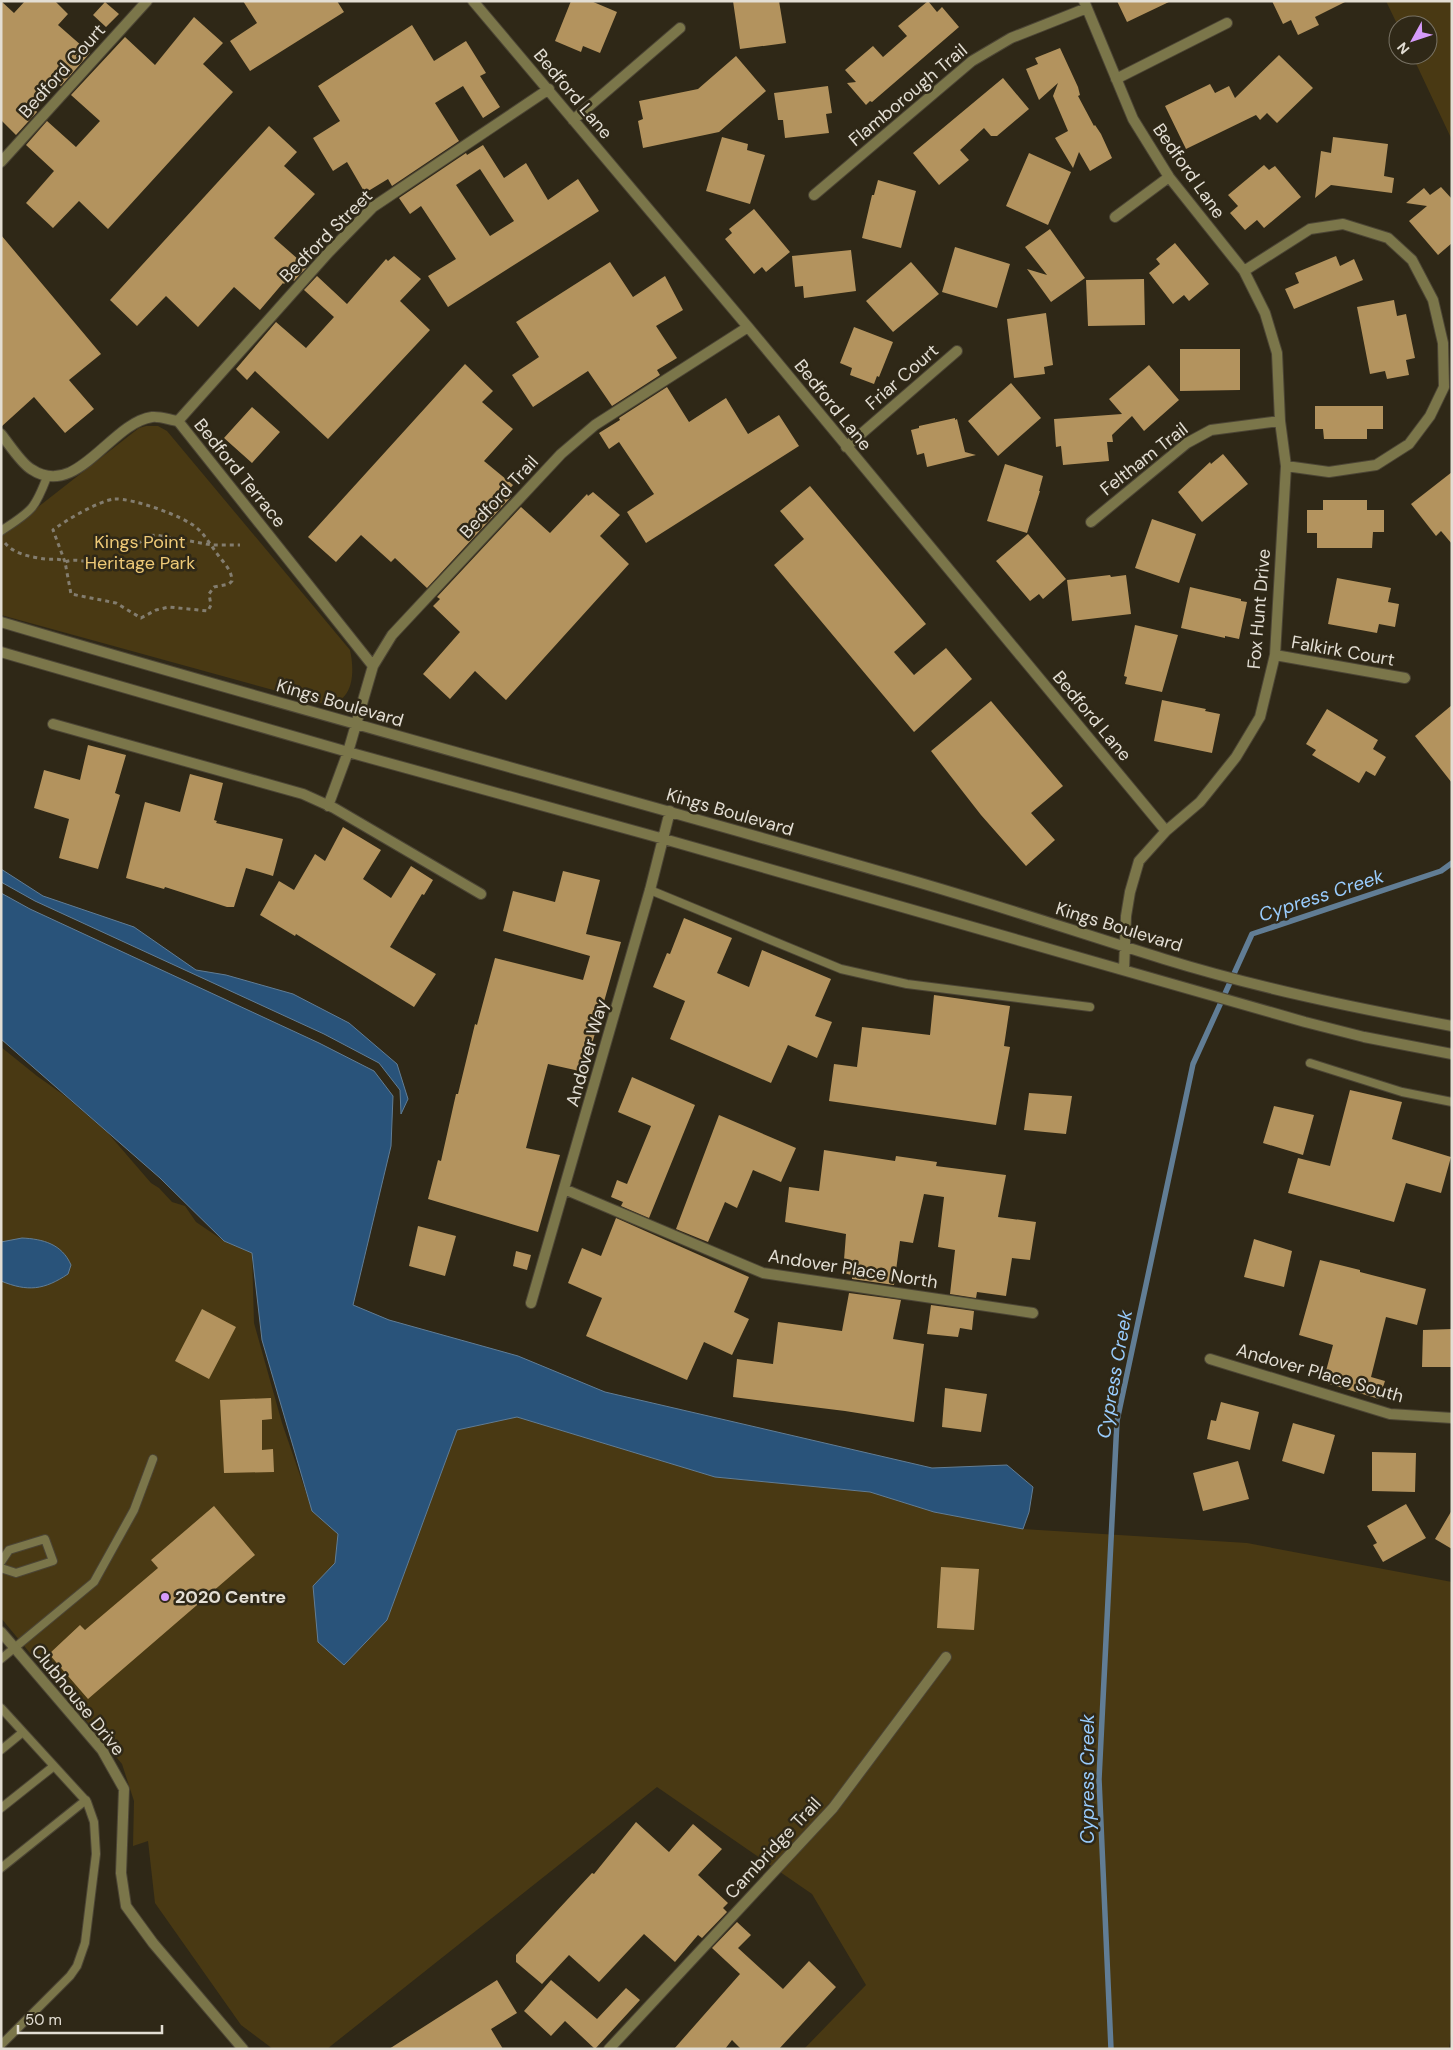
<svg xmlns="http://www.w3.org/2000/svg" width="1453" height="2050" font-family="'DM Sans',sans-serif">
<rect width="100%" height="100%" fill="#2f2817"/>
<path fill="#493913" d="M1386,1H1452V140L1412,55H1428V25L1398,26Z
M146,426H158L167,431L350,650C355,672 354,705 324,704L1,615V536L139,428Z
M1,1047L37,1076L65,1096L107,1132L151,1183L159,1188L172,1202L185,1206L196,1222L224,1241L252,1253L254,1323L282,1423L312,1510L338,1534L335,1563L387,1620L457,1430L517,1417L715,1477L870,1492L934,1512L1023,1529L1247,1543L1452,1582V2027L1449,2049H804L866,1985L812,1894L657,1787L327,2049H273L241,2025L155,1903L148,1841L133,1846L134,1801L122,1764L1,1618Z"/>
<path fill="#29537a" stroke="#617d95" d="M1,869L43,896L134,927L196,970L226,975L293,994L349,1023L397,1064L408,1099L401,1114L400,1090L379,1063L324,1034L35,901L1,882Z
M1,893L30,909L319,1043L374,1071L393,1096L391,1146L353,1305L389,1320L518,1356L605,1392L932,1468L1007,1465L1033,1487L1029,1512L1023,1529L934,1512L870,1492L715,1477L517,1417L457,1430L387,1620L344,1665L318,1642L313,1586L335,1563L338,1534L312,1511L262,1340L252,1253L224,1241L160,1178L1,1039Z
M22,1238C43,1239 62,1244 71,1265L68,1274C44,1290 28,1292 1,1281V1242Z"/>
<g fill="none" stroke-linecap="round" stroke-linejoin="round">
<path stroke="#617d95" stroke-width="5.5" d="M1111,2049L1099,1779L1117,1421L1193,1064L1252,934L1441,871L1452,863"/>
</g>
<path fill="#b3935e" fill-rule="evenodd" d="M1,1L14,13L25,1H55L68,14L58,25L90,53L61,86L56,82L33,107L37,112L16,135L1,120Z
M243,1H337L344,12L250,71L230,41L257,23Z
M571,1H591L617,12L600,53L583,46L581,52L555,41Z
M733,1H779L786,43L740,49Z
M928,1L937,12L942,7L959,27L872,102L870,101L866,105L847,83L856,82L845,70L873,46L883,57L907,36L898,26Z
M1117,1H1171L1127,22Z
M1272,1H1347L1315,17L1319,25L1298,35L1291,20L1283,24Z
M105,2L119,14L106,27L93,15Z
M194,17L223,43L203,64L233,92L108,229L79,201L53,228L26,203L54,171L26,145L47,121L76,147L100,121L71,95L125,37L155,65Z
M412,25L434,61L466,41L486,73L480,76L500,107L483,118L463,86L435,103L459,141L392,186L388,179L365,193L347,162L333,171L313,138L340,121L318,86Z
M1060,48L1078,87L1080,95L1078,96L1094,126L1095,125L1101,134L1112,158L1090,171L1079,152L1073,168L1055,138L1068,131L1053,96L1058,83L1039,100L1026,69L1038,64L1035,58Z
M1279,55L1313,88L1277,123L1267,113L1260,120L1256,115L1186,149L1165,106L1210,84L1215,93L1229,86L1235,98Z
M736,56L766,91L719,132L643,148L638,121L643,119L639,101L698,89Z
M1003,78L1029,109L997,136H991L984,128L960,150L969,160L939,185L913,153Z
M828,86L832,113L826,114L829,133L785,138L783,120H778L774,93Z
M269,126L297,152L284,166L315,194L274,238L307,267L294,281L290,277L284,284L283,283L260,310L234,287L198,327L166,296L137,326L110,300Z
M722,137L748,144L747,150L765,155L750,204L706,191Z
M1333,137L1388,144L1384,176L1394,178L1392,193L1331,185L1315,198L1321,151L1331,153Z
M483,145L504,178L526,163L548,200L578,179L599,211L448,307L428,276L456,259L421,206L410,214L399,198L466,153L467,155ZM480,169L514,221L490,236L456,185Z
M1029,153L1071,172L1048,225L1006,206Z
M1264,165L1269,170L1275,166L1301,197L1264,228L1257,220L1245,230L1230,213L1238,206L1228,195Z
M878,180L916,191L901,248L862,238L872,195H874Z
M1441,187L1452,199V243L1438,255L1409,221L1427,206L1406,203L1424,188L1430,195Z
M754,209L790,252L766,272L762,267L754,274L725,239L732,233L729,229Z
M1050,229L1085,278L1051,302L1027,269L1047,275L1025,247Z
M1,235L101,354L69,380L94,409L65,433L34,397L1,427Z
M1175,243L1209,284L1189,301L1184,295L1173,304L1149,273L1160,264L1156,259Z
M955,247L1010,264L997,308L942,292Z
M851,250L856,291L804,298L803,286L795,287L792,256Z
M394,256L421,279L400,301L430,330L328,439L255,371L247,380L236,369L276,322L306,348L334,317L304,290L317,276L347,304L386,259L388,261Z
M1336,256L1340,266L1354,259L1363,280L1294,309L1285,289L1299,283L1295,273Z
M610,262L633,297L665,276L683,310L656,326L677,358L657,370L660,375L612,406L588,371L533,407L512,375L539,357L516,322Z
M911,262L939,294L893,332L866,301Z
M1144,279L1145,325L1088,326L1086,280Z
M1394,300L1397,316L1406,314L1415,358L1406,360L1409,375L1387,379L1385,371L1370,374L1357,307Z
M1046,313L1053,365L1044,367L1045,374L1014,378L1007,319Z
M854,327L893,342L879,377L877,376L874,384L850,375L852,368L840,363Z
M1180,349H1240V390L1180,391Z
M465,364L493,391L482,402L513,429L484,461L513,485L506,493L511,497L427,588L395,558L391,562L361,535L336,562L308,537Z
M1149,365L1179,400L1144,431L1132,416L1112,435L1113,442H1107L1109,461L1063,465L1061,446L1056,447L1054,419L1122,414L1109,399Z
M1011,383L1041,418L998,456L968,421Z
M667,387L689,422L726,398L748,434L779,415L799,446L646,543L627,512L654,494L619,442L609,449L599,433L620,420L619,418Z
M1315,406H1383V429H1367V439H1324L1323,429H1315Z
M252,407L280,432L252,463L224,438Z
M955,418V420L957,419L965,452L976,455L927,467L924,453L917,455L911,430L919,428V426Z
M1223,454L1248,484L1202,522L1178,492L1210,462L1211,464Z
M1005,464L1043,476L1039,491H1040L1027,533L987,521Z
M1452,472V544L1441,531L1436,536L1411,504Z
M810,486L926,624L894,652L914,675L946,648L972,679L914,732L774,565L804,539L780,511Z
M593,492L620,515L600,536L629,564L506,700L475,671L450,699L423,674L460,632L433,606L440,599L437,597L521,507L550,533L587,494L588,496Z
M1323,500H1367V510H1384V532H1373L1372,548H1317V533H1307V510H1323Z
M1152,519L1196,534L1179,583L1135,568Z
M1028,534L1066,579L1043,599L1039,594L1030,601L996,561Z
M1110,575L1111,577L1126,575L1131,614L1072,621L1067,580Z
M1337,578L1391,588L1388,602L1399,604L1395,627L1379,624L1377,633L1328,624Z
M1190,587L1241,599V601L1247,602L1239,639L1225,636V638L1181,628Z
M1135,625L1178,635L1162,692L1125,684L1127,677L1124,676Z
M1162,700L1206,709L1205,711L1220,714L1212,753L1154,741Z
M991,701L1063,786L1031,813L1055,840L1026,866L981,815L931,751Z
M1452,705V783L1415,736Z
M1327,709L1378,740L1373,749L1386,757L1375,776L1366,771L1359,783L1312,755L1316,750L1306,744Z
M88,745L126,755L115,793L120,795L98,869L59,858L69,819L34,808L44,770L80,780Z
M190,774L223,783L214,820L217,821L216,823L283,839L273,876L246,868L234,907H227L165,887L164,889L126,878L145,802L180,812Z
M343,827L381,850L363,879L391,898L411,866L433,880L424,895L422,894L390,947L436,974L414,1007L296,934L295,936L260,915L279,881L294,890L315,854L325,861Z
M563,871L600,880L586,934L621,942L584,1072L548,1064L526,1148L560,1155L538,1232L428,1199L438,1160L441,1161L456,1094H458L475,1024L477,1025L495,958L583,980L590,956L503,931L513,891L555,902Z
M684,918L732,938L717,973L749,987L762,950L831,979L815,1016L832,1022L817,1058L788,1045L771,1083L670,1039L685,1001L653,987L667,953L670,954Z
M934,995L1010,1006L1004,1046L1010,1047L996,1125L829,1101L834,1064L857,1067L862,1027L930,1035Z
M632,1077L695,1105L649,1218L621,1206L623,1202L611,1197L617,1180L627,1184L651,1126L618,1112Z
M1350,1090L1402,1102L1392,1139L1451,1157L1441,1193L1406,1183L1394,1222L1288,1193L1298,1158L1330,1166Z
M1029,1093L1072,1096L1066,1134L1024,1130Z
M1274,1106L1314,1115L1303,1155L1263,1143Z
M719,1115L796,1148L781,1182L753,1170L737,1208L725,1202L708,1242L676,1229Z
M824,1150L895,1161L896,1156L937,1162L936,1166L1006,1175L998,1217L1036,1222L1030,1260L1012,1258L1006,1296L977,1292L976,1298L950,1294L955,1250L938,1247L944,1197L924,1194L913,1243L900,1241L894,1285L852,1279V1275L843,1273L846,1234L785,1222L789,1187L819,1191Z
M616,1218L749,1277L734,1312L749,1319L732,1355L704,1342L687,1380L586,1336L602,1298L568,1283L582,1248L601,1256Z
M418,1226L456,1236L445,1276L409,1266Z
M1254,1239L1292,1251L1284,1287L1244,1277Z
M516,1251L531,1255L527,1270L513,1266Z
M1320,1260L1360,1270V1272L1426,1289L1417,1325L1386,1317L1371,1377L1385,1381L1379,1399L1323,1382L1333,1345L1299,1335Z
M849,1293L901,1300L893,1339L924,1344L914,1422L845,1411L733,1397L737,1359L773,1364L778,1322L842,1331Z
M931,1305L974,1311L972,1330L960,1328L958,1337L927,1334Z
M202,1309L236,1327L209,1379L175,1361Z
M1452,1329V1367H1422L1423,1330Z
M945,1388L987,1394L981,1432L942,1427Z
M271,1398L272,1419L262,1420V1450L273,1449L274,1472L224,1473L220,1400Z
M1221,1402L1259,1412L1250,1450L1207,1439L1211,1420L1216,1421Z
M1293,1423L1335,1435L1324,1474L1282,1461Z
M1372,1452L1416,1453L1415,1492L1372,1491Z
M1238,1461L1249,1499L1203,1511L1193,1473Z
M1406,1504L1426,1538L1383,1562L1373,1545L1377,1543L1367,1526Z
M214,1506L255,1555L88,1699L49,1654L80,1625L85,1630L158,1568L151,1560Z
M1452,1510V1549L1435,1539Z
M941,1567L979,1569L974,1630L937,1628Z
M636,1822L669,1852L693,1824L722,1849L698,1875L728,1903L723,1908L727,1912L702,1938L698,1935L675,1962L644,1934L599,1982L569,1955L542,1984L516,1962V1955L592,1873L594,1874Z
M737,1922L751,1935L738,1948L783,1989L809,1961L836,1987L779,2049H741L732,2040L725,2049H674L740,1974L712,1948Z
M497,1980L517,2013L491,2029L503,2049H389Z
M551,1980L597,2019L626,1988L640,2000L595,2049L565,2021L551,2036L524,2011Z"/>
<g fill="none" stroke-linecap="round" stroke-linejoin="round">
<defs>
<path id="lane" d="M1,531C31,511 34,511 47,477
M650,890L841,969L907,984L1090,1007
M1310,1063L1402,1092L1452,1102
M1,1562L9,1550L45,1539L53,1561L16,1573L1,1568
M1,1659L94,1582L134,1510L153,1459
M1,1708L87,1802L94,1822L96,1854L85,1943L77,1966L70,1976L1,2045
M1,1750L23,1732
M1,1808L54,1766
M1,1868L86,1800"/>
<path id="street" d="M473,1L748,327L1166,831
M1084,1L1133,119L1169,177L1244,271L1265,313L1277,353L1280,421L1286,466L1275,655L1260,717L1236,757L1200,802L1166,831L1139,861L1130,892L1126,916L1124,970
M1116,79L1227,23
M573,120L680,28
M1,162L147,1
M814,195L972,61L1011,38L1087,8
M1115,217L1169,177
M1244,271L1310,229L1343,224L1388,238L1412,260L1433,300L1443,343L1444,387L1430,416L1409,444L1376,465L1329,472L1286,466
M178,421L329,252L373,207L549,89
M1,434C9,444 21,463 31,469C77,500 110,423 152,417C160,416 170,420 178,421L373,666
M846,447L957,351
M1091,522L1187,443L1211,430L1280,421
M1,622C294,709 589,788 882,872C977,898 1070,930 1164,959C1258,988 1355,1008 1452,1026
M1,652L348,752L664,839L1305,1022L1364,1037L1452,1054
M1275,655L1405,678
M53,724L303,794L334,808L481,894
M328,806L348,752L373,666L392,635L561,454L595,425L748,327
M564,1189L763,1273L1033,1313
M531,1303L650,890L670,811
M1210,1359L1390,1414L1452,1418
M1,1632L102,1750L124,1789L121,1873L126,1906L153,1943L243,2049
M609,2049L833,1808L946,1657"/>
</defs>
<use href="#lane" stroke="#4c4535" stroke-width="10"/>
<use href="#street" stroke="#4c4535" stroke-width="12"/>
<path stroke="#837d6f" stroke-width="3" stroke-dasharray="4 4" stroke-linecap="butt" d="M5,543C14,554 31,557 45,559C52,560 58,558 64,561
M138,544L146,536L156,535L212,545H240
M65,562L53,530C64,521 101,500 114,499C133,498 183,516 197,528C206,536 211,546 218,555C224,563 232,571 232,581L229,584L214,587L209,594L211,605L208,611L169,607L156,610L141,618L116,603L71,594L65,562C83,554 114,576 129,561"/>
<use href="#lane" stroke="#7b764a" stroke-width="8"/>
<use href="#street" stroke="#7b764a" stroke-width="10"/>
</g>
<circle fill="#d69bfa" stroke="#2f2817" stroke-width="2" cx="165" cy="1597" r="5"/>
<g text-anchor="middle" stroke-width="5" stroke-linejoin="round" paint-order="stroke">
<g font-size="18" fill="#e3ded4" stroke="#2f2817">
<text transform="translate(62 71) rotate(-48)" y="6">Bedford Court</text>
<text transform="translate(573 94) rotate(50)" y="6">Bedford Lane</text>
<text transform="translate(908 95) rotate(-40)" y="6">Flamborough Trail</text>
<text transform="translate(1189 171) rotate(55)" y="6">Bedford Lane</text>
<text transform="translate(326 236) rotate(-45)" y="6">Bedford Street</text>
<text transform="translate(902 377) rotate(-41)" y="6">Friar Court</text>
<text transform="translate(833 405) rotate(51)" y="6">Bedford Lane</text>
<text transform="translate(1144 459) rotate(-38)" y="6">Feltham Trail</text>
<text transform="translate(240 473) rotate(51)" y="6">Bedford Terrace</text>
<text transform="translate(499 497) rotate(-47)" y="6">Bedford Trail</text>
<text transform="translate(1259 609) rotate(-85)" y="6">Fox Hunt Drive</text>
<text transform="translate(1343 651) rotate(10)" y="6">Falkirk Court</text>
<text transform="translate(340 703) rotate(16)" y="6">Kings Boulevard</text>
<text transform="translate(1092 716) rotate(50)" y="6">Bedford Lane</text>
<text transform="translate(730 812) rotate(16)" y="6">Kings Boulevard</text>
<text transform="translate(1119 927) rotate(17)" y="6">Kings Boulevard</text>
<text transform="translate(587 1053) rotate(-74)" y="6">Andover Way</text>
<text transform="translate(853 1269) rotate(9)" y="6">Andover Place North</text>
<text transform="translate(1320 1373) rotate(16)" y="6">Andover Place South</text>
<text transform="translate(78 1700) rotate(51)" y="6">Clubhouse Drive</text>
<text transform="translate(773 1848) rotate(-47)" y="6">Cambridge Trail</text>
</g>
<g font-size="18" fill="#eec977" stroke="#2f2817">
<text x="140" y="548">Kings Point<tspan x="140" dy="21">Heritage Park</tspan></text>
</g>
<g font-size="18" font-weight="bold" fill="#e3ded4" stroke="#2f2817" text-anchor="start">
<text x="175" y="1603">2020 Centre</text>
</g>
<g font-size="19" font-style="italic" fill="#99ccfd" stroke="#2f2817">
<text transform="translate(1321 895) rotate(-18)" y="7">Cypress Creek</text>
<text transform="translate(1114 1374) rotate(-80)" y="7">Cypress Creek</text>
<text transform="translate(1087 1779) rotate(-90)" y="7">Cypress Creek</text>
</g>
</g>
<rect width="1453" height="2050" fill="none" stroke="#e3ded4" stroke-width="5"/>
<g transform="translate(1413 40) rotate(230)"><circle r="24" fill="#2f2817" stroke="#777163"/>
<path d="M0-4L9 19L0 12L-9 19Z" fill="#d69bfa"/>
<text y="-8" font-size="14" font-weight="bold" text-anchor="middle" fill="#e3ded4">N</text>
</g>
<path d="M18 2025v8h144v-8" fill="none" stroke="#e3ded4" stroke-width="2.5"/>
<text x="25" y="2025" font-size="15" fill="#e3ded4" stroke="#2f2817" stroke-width="4" paint-order="stroke">50 m</text>
</svg>
